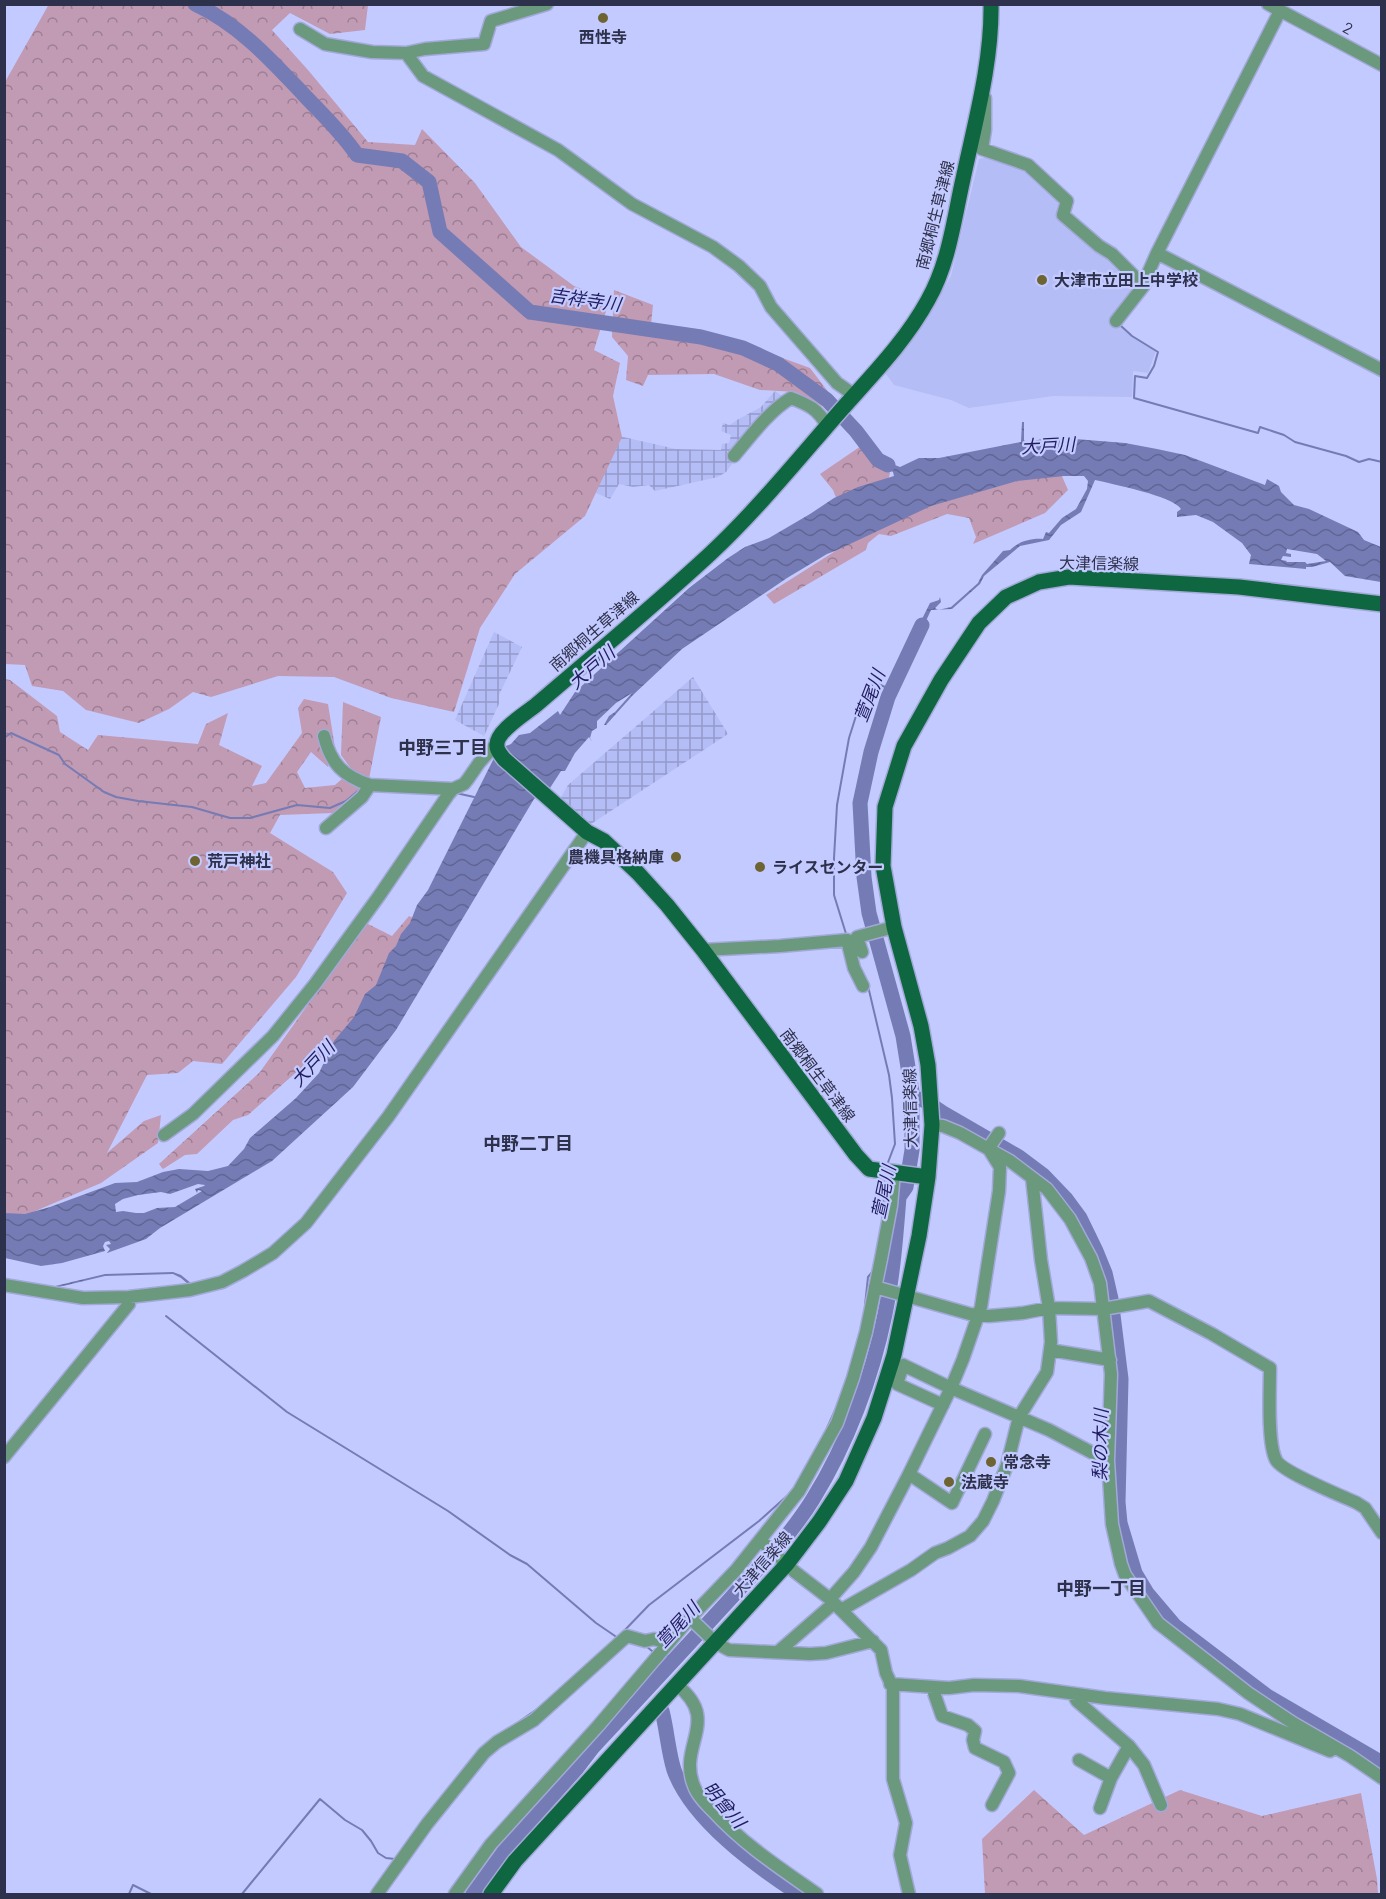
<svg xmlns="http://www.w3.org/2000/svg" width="1386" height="1899" font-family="Barlow,'Noto Sans JP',sans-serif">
<defs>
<pattern id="industrial-grid" width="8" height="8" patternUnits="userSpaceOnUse" patternTransform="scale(1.5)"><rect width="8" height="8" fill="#b5bdf6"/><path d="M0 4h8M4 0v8" fill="none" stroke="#949ac9"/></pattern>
<pattern id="forest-crowns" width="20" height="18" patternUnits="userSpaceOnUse" patternTransform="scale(1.5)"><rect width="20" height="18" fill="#c19ab4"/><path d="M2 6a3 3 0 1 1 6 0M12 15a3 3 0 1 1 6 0" fill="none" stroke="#9d7e94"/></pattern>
<pattern id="water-waves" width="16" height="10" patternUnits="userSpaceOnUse" patternTransform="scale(1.5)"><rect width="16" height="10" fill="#757bb4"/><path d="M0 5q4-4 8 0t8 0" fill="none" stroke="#606594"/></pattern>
</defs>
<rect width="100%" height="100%" fill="#c3caff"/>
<path fill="#b5bdf6" d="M991,156L1025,168L1064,202L1060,217L1140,283L1112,319L1131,336L1156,351L1148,373L1133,371L1132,397L1053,396L969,408L951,400L894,385L883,370L920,327L951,276L979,159Z"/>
<path fill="url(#industrial-grid)" d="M775,391L788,400L739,455L726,472L718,477L655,491L649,485L633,487L619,484L610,499L591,491L619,436L676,449L721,450L722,444L729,443L731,435L721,431L723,423L730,425L737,420L761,407Z
M494,632L522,647L499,695V704L484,736L455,720Z
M693,677L728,734L588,826L560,799L568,785Z"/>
<path fill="url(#forest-crowns)" d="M49,4L368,5L365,30L330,34L290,13L272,30L308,70L368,142L415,145L422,129L475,183L521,247L574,286L604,297L607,308L594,350L620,363L613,396L622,437L585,516L515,574L480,628L454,712L391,698L334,677L278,676L211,697L193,692L169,709L139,723L86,710L63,691L32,686L25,665L5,664V82Z
M614,290L653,305L650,335L744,344L810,368L829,393L822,406L796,392L760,390L714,374L648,375L643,386L626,380L628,356L612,337Z
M861,446L875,452L890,473L887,484L837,500L833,490L820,474Z
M1061,474L1068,490L1045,513L973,544L976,537L969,518L947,514L891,536L879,534L868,543L866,550L774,604L766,595L856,538L930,504L1016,478Z
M4,679L10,680L57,716L60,732L88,750L98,735L198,744L206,724L228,713L219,745L262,766L252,786L266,783L302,733L298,708L304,699L328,704L335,748L328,767L311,752L297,772L305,788L335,785L352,770L341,755L343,702L381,717L369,779L333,813L280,815L270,833L333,872L347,893L296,977L222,1064L193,1061L178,1073L147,1075L107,1153L144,1121L161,1115L158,1143L101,1183L19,1218L4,1216Z
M409,916L417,920L347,1031L321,1059H311L248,1115L233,1120L197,1154L185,1155L163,1169L159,1164L260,1072L366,923L392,936Z
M1034,1790L1084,1835L1180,1790L1262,1816L1361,1793L1377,1879L1378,1894H985L982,1839Z"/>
<path fill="url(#water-waves)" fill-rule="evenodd" d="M1022,422H1024V440L1026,443L1042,439H1075L1125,443L1157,449L1185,455L1265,485L1267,479L1279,486L1281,492L1294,505L1309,509L1358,532L1364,540L1381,547V582L1345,576L1330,562L1312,567H1306V569L1249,564L1251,555L1242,543L1213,522L1196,515L1177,517V512L1181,509C1173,496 1112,484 1095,480L1081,512L1061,525L1049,540L1020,546L984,576L980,584L952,609L931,610L913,649V637L930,603L939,600L940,597L941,602L935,608L938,610L951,607L978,583L982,575L1003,551L1010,550C1018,542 1030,538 1043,539L1046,532L1049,533L1062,518L1076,509L1087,489L1088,481L1084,476H1064L1017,481L931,506L835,551L827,554L787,578L682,649L633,695L606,725H604L609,716L615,712L632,693L616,703L597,721V728L592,731L590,738L593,743L589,737L575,753L565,771H561L550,788L534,799L396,1030L353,1087L272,1161L160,1228L146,1239L107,1253L110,1249L106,1245L111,1244L109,1241L105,1242L103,1246L105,1251L62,1263L41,1266L5,1258L4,1213L25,1214L50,1207L115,1183L137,1182L163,1172L179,1169L208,1171L228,1166L244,1149L250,1138L296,1098L319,1073L334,1041L354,1017L365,994L376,985L389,953L396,946L401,934L410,923L417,905L428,890L493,760L503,747L511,744L519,735L530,733L558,711L560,715L575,692L689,588L728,558L745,547L769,538L810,514L834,498L858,487L894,476L893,472L876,460L870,451L882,460L900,467L919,458H939L1021,442ZM1287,549L1317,554L1326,561L1307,564L1305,562H1286L1287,561L1281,560L1283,556L1291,557V554L1286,553ZM198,1184L205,1185L204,1186L195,1189L197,1193L198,1190L202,1191L175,1207L157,1208L144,1213H136L123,1211L116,1212L115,1204L123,1199L138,1195L161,1192L170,1194Z
M173,1272L181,1275L192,1284L189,1285L181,1278L173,1274L105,1276L46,1290L5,1280L4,1279L47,1288L105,1274Z"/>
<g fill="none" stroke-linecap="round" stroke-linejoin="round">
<path stroke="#757bb4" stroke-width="2" d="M1120,325L1132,336L1158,352L1154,366L1147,378L1135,376L1134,398L1258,433L1260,427L1284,435L1295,442L1346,456L1359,462L1369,459L1382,462
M4,738L11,733L59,755L65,764L104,792L116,797L138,801L192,807L230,818H250L297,805L330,808L346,801L360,789
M456,793L474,797
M847,937L834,895V858L837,805L849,738L856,716L874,682L885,687L893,688
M868,986L889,1075L892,1098L895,1144L887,1165
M882,1221L884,1176
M865,1305L868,1277L873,1271
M166,1316L287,1412L448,1511L510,1555L527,1564L596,1623L618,1638
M827,1428L837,1406
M622,1633L649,1605L759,1521L788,1495
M646,1646L652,1651L656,1653
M665,1655L676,1658
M520,1721L540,1707
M129,1894L133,1885L151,1894
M242,1894L320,1799L345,1820L362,1830L371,1841L378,1853L386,1858L395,1859L396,1857"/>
<path stroke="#757bb4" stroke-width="15" d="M195,4C240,25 272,61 305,96C323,115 342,133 357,155L402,161L429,182L440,232L530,312L701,337L743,348L778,364L827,400L856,431L878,460L888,465
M922,1099L943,1113L1019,1157L1043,1175L1066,1199L1080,1218L1096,1251L1105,1273L1111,1299L1121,1379L1118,1502L1120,1523L1135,1573L1147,1593L1175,1626L1267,1696L1382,1763
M662,1711C667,1730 668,1751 674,1770C692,1820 756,1866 799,1894
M473,1894L511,1842L577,1768L593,1747C640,1697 686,1647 732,1597C760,1566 791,1535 813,1499C847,1444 872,1378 885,1314C893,1275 896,1236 899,1197L906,1187L912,1150V1092L903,1036L869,913L864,877L860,803L871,752L888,697L922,625"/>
<defs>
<path id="minor" d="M1268,4L1382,65
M300,29L325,44L372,52L406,53L425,49L484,44L491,21L547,4
M406,53L423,76L558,150L632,204L713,247L739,266L760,286L771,307L811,353L837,383L854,395
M985,98V130L982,149L1028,165L1067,201L1063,215L1099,246L1112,254L1135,277L1145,281
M1157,253L1382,370
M1116,321L1145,284L1146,278L1157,253L1280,11
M734,456C751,436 769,411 791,398C809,405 818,409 827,426
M324,736C331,764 343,776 370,785
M326,828L362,797L370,785L453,789
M703,950L780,946L847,940L854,968L863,986
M862,952L857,937L894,927
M932,1125L943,1126L960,1133L1010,1161L1047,1189L1070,1219L1091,1258L1100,1283L1111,1374L1108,1461L1112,1524L1121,1564L1125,1575L1158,1623L1248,1693L1293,1723L1350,1756L1382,1778
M164,1135L193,1114L273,1036L315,984L379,896L448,795L453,789L464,784L468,779L479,763L496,744
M988,1149L999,1133
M4,1285L83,1298L129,1297L190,1290L222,1282L243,1271L273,1253L306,1223L388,1117L587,832
M875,1287L970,1314L989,1316L1023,1313L1049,1308L1103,1309L1149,1301L1212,1334L1270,1368C1270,1389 1267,1443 1276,1460C1282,1472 1342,1496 1357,1503L1365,1508L1382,1533
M1050,1350L1110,1360
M943,1405L897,1384L903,1365L951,1388L1049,1430L1108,1461
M4,1457L129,1304V1297
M909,1474L952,1503L985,1434
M760,1540L795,1572L830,1599L881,1650L886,1673L893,1688V1779L906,1823L900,1855L909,1894
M830,1599L854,1572L871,1547L909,1474L951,1388L963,1359L981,1307L999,1191L1000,1167L990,1151
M841,1610L911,1570L935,1553L948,1548L970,1536L983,1521L993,1501L1007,1465L1019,1417L1047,1372L1051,1342L1049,1308L1041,1260L1032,1178
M690,1618L716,1643L729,1650L810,1654L826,1653L873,1641
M779,1651L834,1603
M890,1684L949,1688L974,1685L1019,1686L1105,1698L1218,1709L1240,1714L1330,1751
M677,1685C722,1721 677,1745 694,1786C697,1795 706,1804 713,1811C743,1844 780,1868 817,1894
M932,1687L942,1716L968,1725L975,1731L973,1740L975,1748L1004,1762L1009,1773L992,1805
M1073,1694L1077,1701L1129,1746L1144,1765L1161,1805
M1079,1760L1111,1778
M1100,1808L1111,1778L1129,1746
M377,1894L427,1824L484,1753L497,1742L534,1720L627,1636L645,1641L654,1639L668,1643
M455,1894L491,1844L598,1726L690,1618L736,1570L799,1491L837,1423L853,1378L866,1332L881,1259L891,1206L894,1173"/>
<path id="major" d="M928,1177L869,1169L856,1155L703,950L667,905L638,873L604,841L587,832L504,759C501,755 497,751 497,746C495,732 525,714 536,705C594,655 654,606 710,554C755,512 795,463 835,417C868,379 904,344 928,300C949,263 954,219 963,179C975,122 992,63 991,4
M491,1894L515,1861L787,1564L819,1522L846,1481L874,1418L894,1355L919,1236L928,1177L932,1125L928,1065L921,1026L894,927L883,866L885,807L904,746L941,680L979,623L1006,597L1039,582L1069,577L1239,587L1382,604"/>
</defs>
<use href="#minor" stroke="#a2a8d7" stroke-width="15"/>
<use href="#major" stroke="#a2a8d7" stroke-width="18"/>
<use href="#minor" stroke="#6a997e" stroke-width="12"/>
<use href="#major" stroke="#0f6742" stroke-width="15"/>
</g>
<g fill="#6e6431" stroke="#c3caff" stroke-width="2">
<circle cx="603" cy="18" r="6"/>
<circle cx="1042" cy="280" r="6"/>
<circle cx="676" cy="857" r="6"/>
<circle cx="195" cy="861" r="6"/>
<circle cx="760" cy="867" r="6"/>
<circle cx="991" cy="1462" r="6"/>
<circle cx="949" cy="1482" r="6"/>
</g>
<g text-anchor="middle" stroke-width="4.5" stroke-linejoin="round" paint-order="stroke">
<g font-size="16" fill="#2e314b" stroke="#c3caff">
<text transform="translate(1348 28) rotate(28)" y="6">2</text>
<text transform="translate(935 215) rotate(-76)" y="6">南郷桐生草津線</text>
<text transform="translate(1099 563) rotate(1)" y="6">大津信楽線</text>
<text transform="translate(594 631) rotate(-41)" y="6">南郷桐生草津線</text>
<text transform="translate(818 1075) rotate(53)" y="6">南郷桐生草津線</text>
<text transform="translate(910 1108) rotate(-91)" y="6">大津信楽線</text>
<text transform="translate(762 1564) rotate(-49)" y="6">大津信楽線</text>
</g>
<g font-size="16" font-weight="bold" fill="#2e314b" stroke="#c3caff" text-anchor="start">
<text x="603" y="43" text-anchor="middle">西性寺</text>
<text x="1054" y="286">大津市立田上中学校</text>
<text x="664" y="863" text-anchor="end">農機具格納庫</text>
<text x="207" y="867">荒戸神社</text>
<text x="772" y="873">ライスセンター</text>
<text x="1003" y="1468">常念寺</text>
<text x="961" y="1488">法蔵寺</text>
</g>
<g font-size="18" font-style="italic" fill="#201c60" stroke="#c3caff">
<text transform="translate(585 300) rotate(8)" y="6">吉祥寺川</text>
<text transform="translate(1048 446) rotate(-3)" y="6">大戸川</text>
<text transform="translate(592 668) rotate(-41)" y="6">大戸川</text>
<text transform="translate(870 696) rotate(-69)" y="6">萱尾川</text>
<text transform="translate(313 1064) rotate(-47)" y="6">大戸川</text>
<text transform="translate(884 1192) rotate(-78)" y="6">萱尾川</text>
<text transform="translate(1101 1445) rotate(-89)" y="6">梨の木川</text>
<text transform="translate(678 1625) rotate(-47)" y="6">萱尾川</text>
<text transform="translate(724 1805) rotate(50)" y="6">明曾川</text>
</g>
<g font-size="18" font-weight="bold" fill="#2e314b" stroke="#c3caff">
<text x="443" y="754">中野三丁目</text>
<text x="528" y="1150">中野二丁目</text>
<text x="1101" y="1595">中野一丁目</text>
</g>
</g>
<rect width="1386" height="1899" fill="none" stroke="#2e314b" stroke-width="12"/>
</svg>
